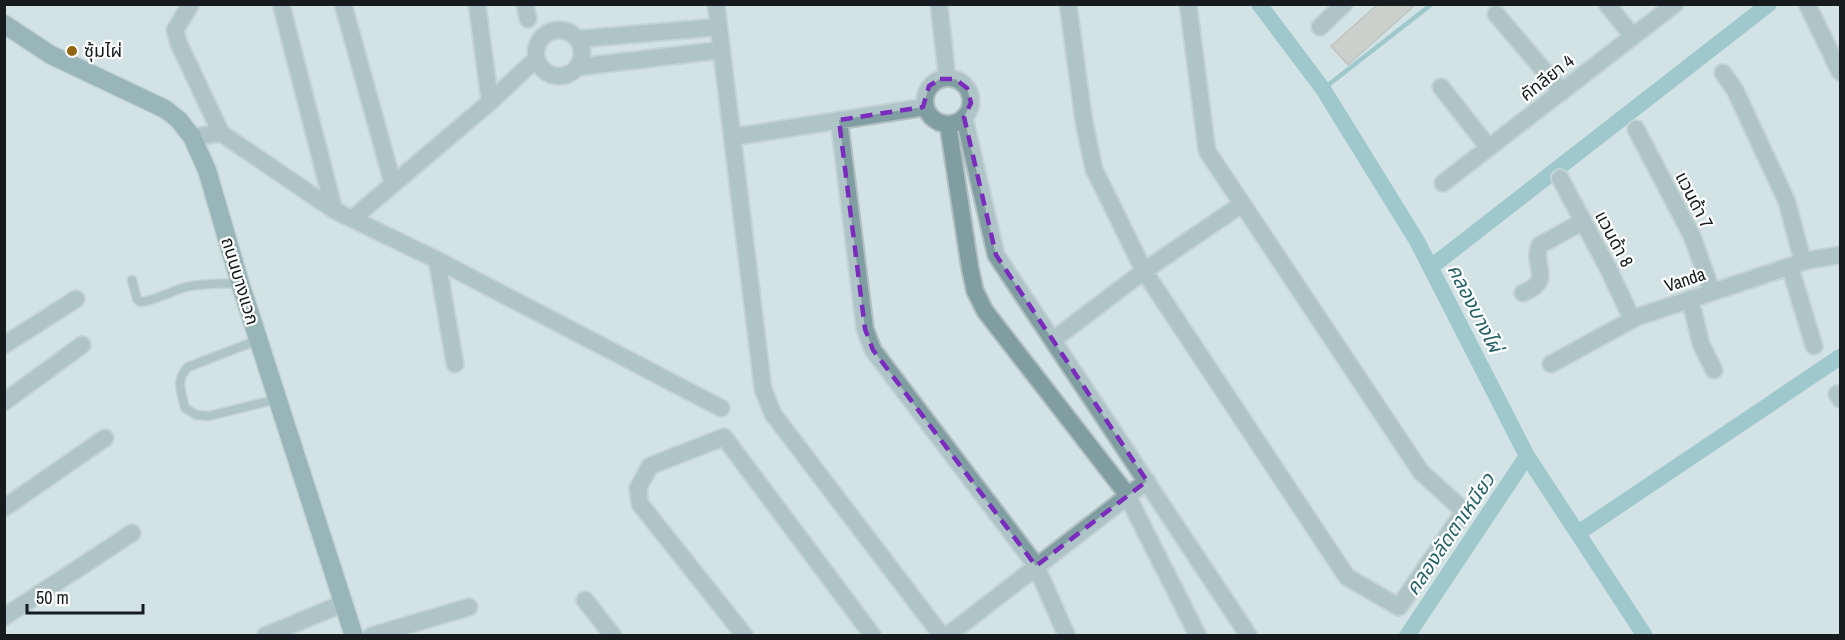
<svg xmlns="http://www.w3.org/2000/svg" width="1845" height="640" font-family="'Archivo Narrow','Noto Sans Thai',sans-serif">
<rect width="100%" height="100%" fill="#d3e3e5"/>
<g fill="none" stroke-linecap="round" stroke-linejoin="round">
<path stroke="#5da6ae" stroke-width="4.5" d="M1323,89L1432,4"/>
<path stroke="#5da6ae" stroke-width="16" d="M1259,4L1323,89L1417,241L1527,456L1645,636
M1431,267L1769,4
M1578,533L1840,357
M1407,636L1527,456"/>
</g>
<path fill="#c0b8ad" stroke="#a79f95" stroke-width="1.5" d="M1378,4H1416L1348,65L1331,46Z"/>
<g fill="none" stroke-linecap="round" stroke-linejoin="round">
<defs>
<path id="lane" d="M132,280L137,299L140,302C155,301 171,291 186,287C203,283 222,284 240,283
M258,340L188,367C175,381 181,390 185,408L196,415L209,416L278,399"/>
<path id="street" d="M191,4L175,30L179,44L221,133
M281,4L334,210
M343,4L393,184
M477,4L490,102
M525,4L528,19
M716,4L763,389L773,414L942,636
M939,4L947,77
M1068,4L1084,122L1094,169L1144,271L1347,577L1399,607L1464,511L1421,472L1207,151L1188,4
M1607,4L1633,37
M1807,4L1840,72
M1496,14L1562,92
M1320,27L1344,4
M536 53a23 23 0 1 1 46 0a23 23 0 1 1-46 0Z
M578,39L719,27
M578,67L721,50
M1723,73L1735,90L1787,202L1803,262
M925 101a23 23 0 1 1 46 0a23 23 0 1 1-46 0Z
M1441,87L1489,148
M964,117L996,255L1249,636
M839,120L865,329L873,350L1035,564L1067,636
M948,124L970,268L975,291L985,311L1126,493L1198,636
M1636,129L1692,236L1712,292
M192,137L221,133L334,210L437,260L721,408
M732,137L925,107
M1560,178L1609,270L1632,319
M1443,183L1675,4
M352,219L490,102L536,59
M437,260L455,364
M1790,267L1814,346
M1523,293C1556,279 1530,266 1540,245L1582,222
M1690,299L1701,344L1714,370
M1053,340L1144,271L1242,204
M4,345L76,299
M1551,364L1637,317L1809,260L1840,255
M1837,394L1840,399
M4,402L82,345
M4,508L105,438
M585,600L613,636
M4,617L132,533
M265,636L344,603
M371,636L469,607
M745,636L640,504L638,488L650,466L724,437L873,636
M947,636L1147,481"/>
<path id="secondary" d="M4,24L51,55L165,109L179,120L192,137L207,170L240,283L354,636"/>
</defs>
<use href="#lane" stroke="#b1bfc1" stroke-width="11"/>
<use href="#street" stroke="#b1bfc1" stroke-width="20"/>
<use href="#secondary" stroke="#b1bfc1" stroke-width="21"/>
<use href="#lane" stroke="#809ea1" stroke-width="8"/>
<use href="#street" stroke="#809ea1" stroke-width="16"/>
<use href="#secondary" stroke="#507e83" stroke-width="18"/>
</g>
<path d="M0 0H1845V640H0ZM940,79H955L967,88L971,103L964,117L996,255L1147,481L1036,566L873,350L865,329L839,120L923,107L929,86Z" fill="#d3e3e5" fill-opacity=".55" fill-rule="evenodd"/>
<path fill="none" stroke="#7b2cbf" stroke-width="4.5" stroke-dasharray="12 8" stroke-linejoin="round" d="M940,79H955L967,88L971,103L964,117L996,255L1147,481L1036,566L873,350L865,329L839,120L923,107L929,86Z"/>
<circle fill="#926511" stroke="#fff" stroke-width="2" cx="72" cy="51" r="6"/>
<g text-anchor="middle" stroke-width="4.5" stroke-linejoin="round" paint-order="stroke">
<g font-size="18" fill="#161c1d" stroke="#fff" text-anchor="start">
<text x="84" y="57">ซุ้มไผ่</text>
</g>
<g font-size="18" fill="#161c1d" stroke="#fff">
<text transform="translate(1547 78) rotate(-38)" y="6">คัทลียา 4</text>
<text transform="translate(1694 200) rotate(63)" y="6">แวนด้า 7</text>
<text transform="translate(1614 239) rotate(62)" y="6">แวนด้า 8</text>
<text transform="translate(1685 280) rotate(-18)" y="6">Vanda</text>
<text transform="translate(240 281) rotate(73)" y="6">ถนนบางแวก</text>
</g>
<g font-size="20" font-style="italic" fill="#246167" stroke="#fff">
<text transform="translate(1475 308) rotate(63)" y="7">คลองบางไผ่</text>
<text transform="translate(1450 534) rotate(-56)" y="7">คลองลัดตาเหนียว</text>
</g>
</g>
<rect width="1845" height="640" fill="none" stroke="#161c1d" stroke-width="12"/>
<path d="M27 604v9h116v-9" fill="none" stroke="#161c1d" stroke-width="3"/>
<text x="36" y="604" font-size="18" fill="#161c1d" stroke="#ffffff" stroke-width="4.5" paint-order="stroke">50 m</text>
</svg>
